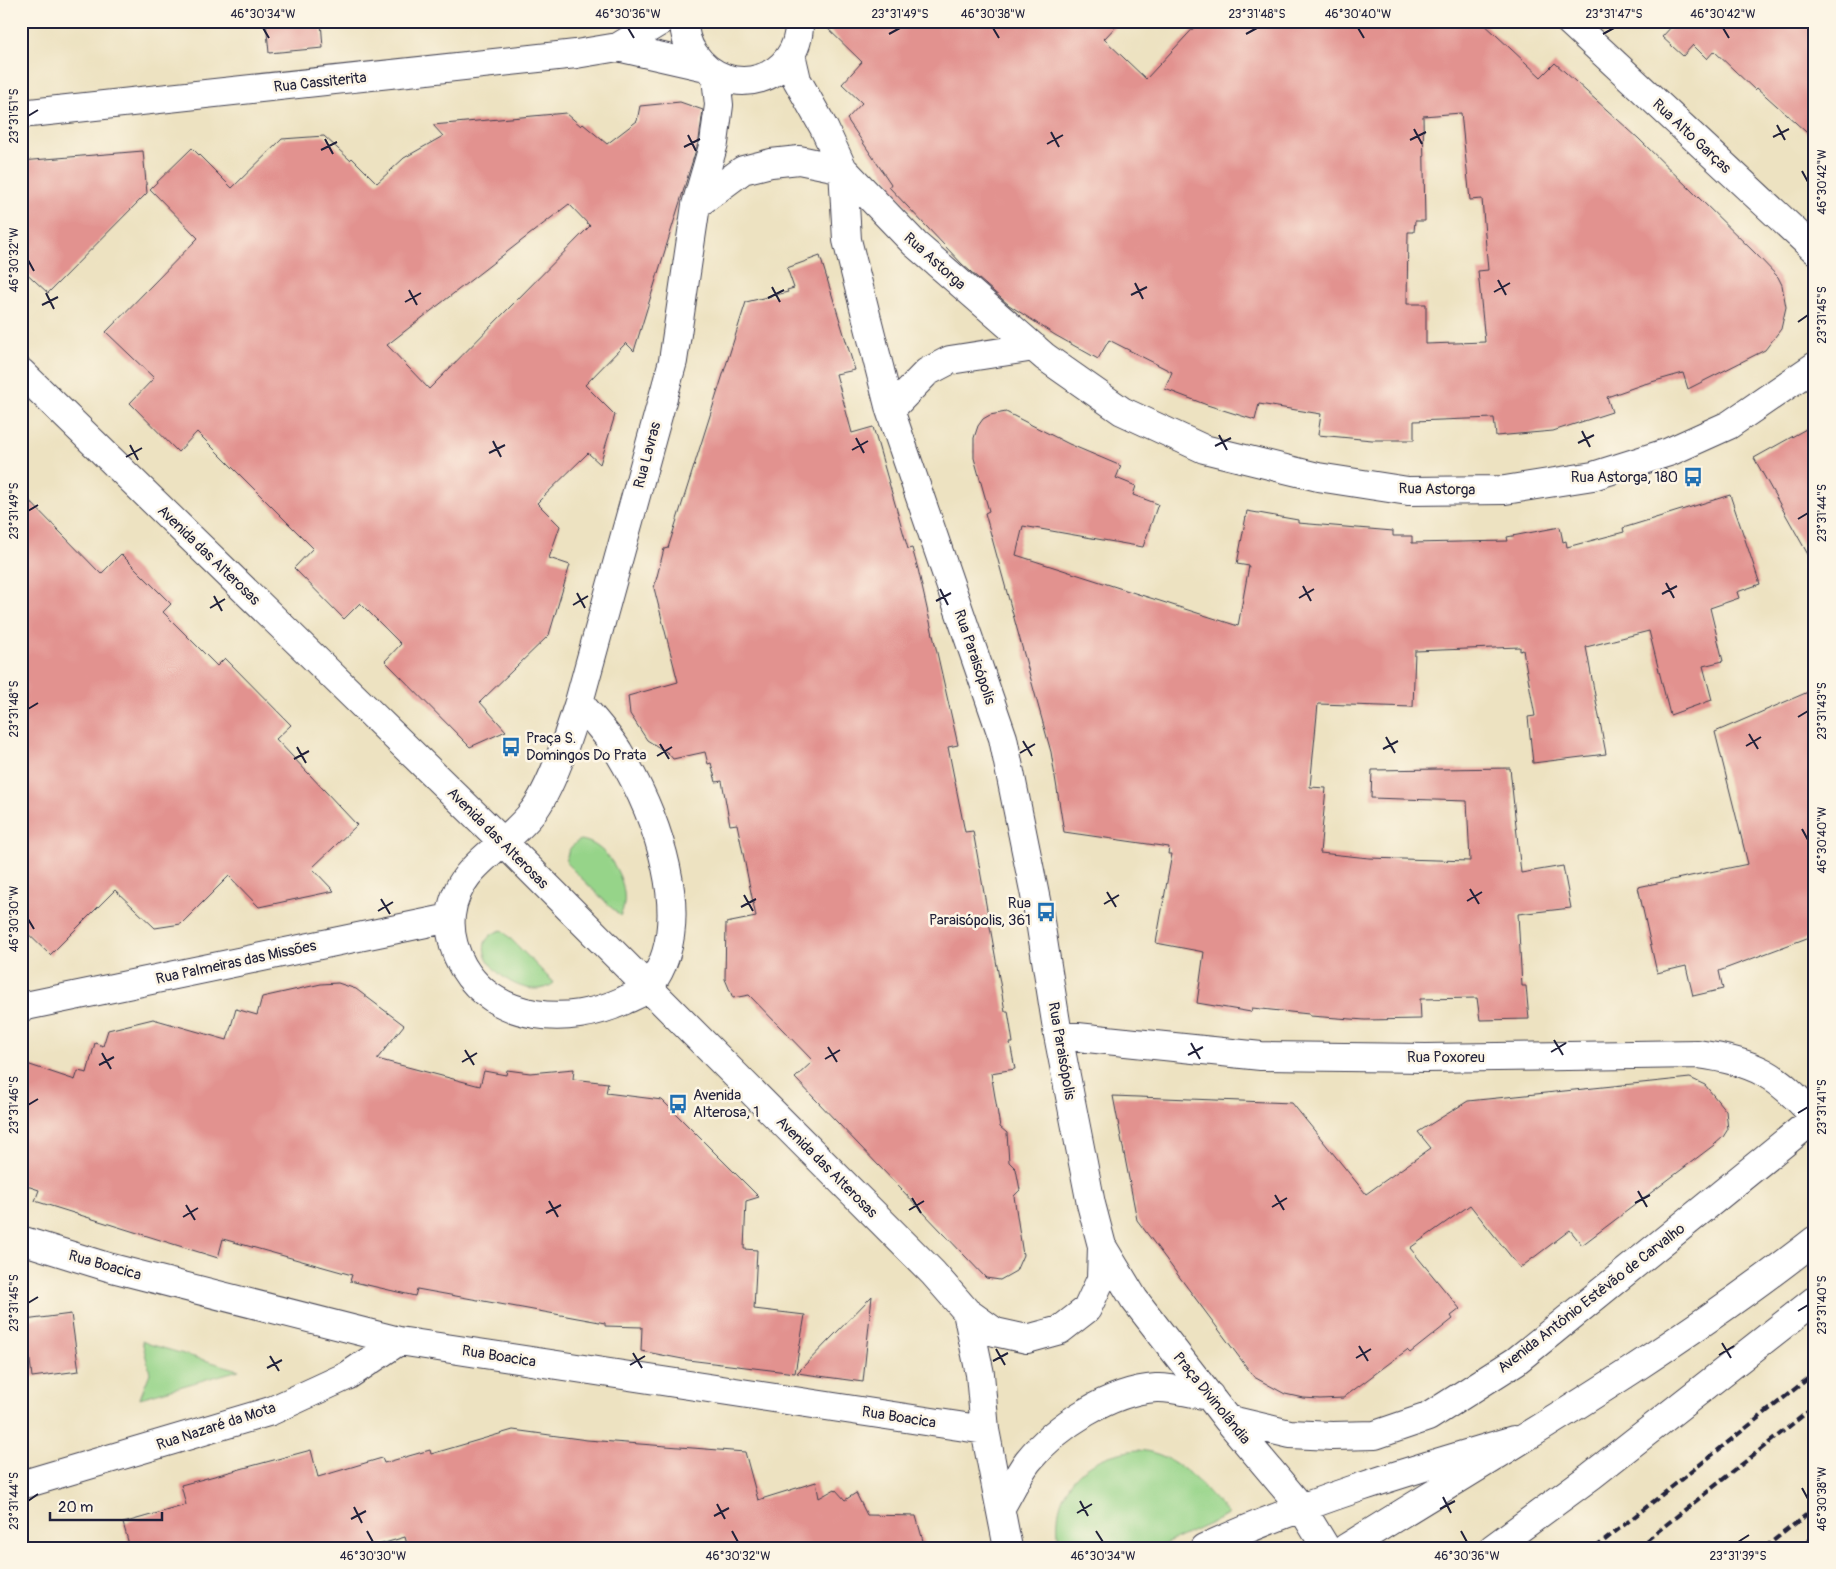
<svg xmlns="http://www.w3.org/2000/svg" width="1836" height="1569" font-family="Pangolin,sans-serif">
<rect width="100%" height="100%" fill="#fcf5e5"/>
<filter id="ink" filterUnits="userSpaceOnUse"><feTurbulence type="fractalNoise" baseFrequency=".02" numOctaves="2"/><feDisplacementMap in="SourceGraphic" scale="10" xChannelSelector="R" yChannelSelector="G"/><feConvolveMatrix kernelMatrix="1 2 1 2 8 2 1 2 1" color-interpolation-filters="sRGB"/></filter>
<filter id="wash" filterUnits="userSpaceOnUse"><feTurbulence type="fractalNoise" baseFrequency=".0096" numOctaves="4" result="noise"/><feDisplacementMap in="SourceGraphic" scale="20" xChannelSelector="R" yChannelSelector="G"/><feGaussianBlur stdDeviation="1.12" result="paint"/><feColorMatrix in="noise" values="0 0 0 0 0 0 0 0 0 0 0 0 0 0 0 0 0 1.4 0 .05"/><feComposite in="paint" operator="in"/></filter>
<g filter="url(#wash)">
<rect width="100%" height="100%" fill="#ede2c1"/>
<path fill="#96d489" stroke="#5c7b62" d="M580,840C609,842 635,891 620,916L567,864C565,853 571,845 580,840Z
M502,930L554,983C521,1009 452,944 502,930Z
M142,1341L149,1344L239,1370L140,1398L150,1373Z
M1138,1450C1178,1453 1203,1487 1229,1515L1156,1548H1060C1048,1491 1083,1455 1138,1450Z"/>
<g id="blocks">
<path fill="#e2928f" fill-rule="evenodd" d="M266,21H321L323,48L269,53Z
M820,21H1121L1104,39L1146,79L1200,21H1481L1541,77L1555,63L1638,138L1756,254L1778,277L1782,285L1786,307L1781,329L1765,350L1688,389L1683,373L1641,385L1607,397L1612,412L1553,431L1496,436L1494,418L1414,421V440H1372L1318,435L1321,414L1259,404L1255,420L1207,405L1165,389L1172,372L1109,340L1098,359L1055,335L1009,305L963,265L889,187L891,184L847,119L862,103L842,84L862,62ZM1461,113L1470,200L1482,199L1488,270L1478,271L1485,342L1426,344V304H1407L1408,232H1414L1415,221H1425L1423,116Z
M1669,21H1815V140L1757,88L1755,90L1714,51L1707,59L1693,45L1683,56L1662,37L1673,25Z
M680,102L703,110L699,140L634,351L626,343L585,385L615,415L600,464L588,453L537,503L560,526L549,558L570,565L549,635L480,702L506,731L470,747L385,661L401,644L360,603L344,619L294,568L313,548L197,432L178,452L130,403L154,378L106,332L198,238L150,189L192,148L232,188L282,139L324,136L350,160L352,158L377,183L404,158L443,136L433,125L566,113L581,126L583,124L607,144L637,121L640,106ZM569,204L590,226L429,389L387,345Z
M143,151L147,193L48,293L21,268V161Z
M820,256L855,370L836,374L852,433L873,427L908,549L912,548L918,569L958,745L948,747L965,832L973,831L1005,1011H1008L1013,1043H1010L1015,1069L991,1073L1000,1127L1007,1133L1009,1162L1016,1169L1020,1190L1014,1196L1023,1255L1016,1271L1000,1280L986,1278L795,1078L813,1061L749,995L733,998L725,979L726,923L756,917L737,824L730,825L722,781L716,782L711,763L708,764L705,752L673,759L668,753L647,740L630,714L628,696L678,682L654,588L664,549L668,548L746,302L788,292L787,290L794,288L787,268Z
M1006,412L1069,444L1121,466L1116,478L1136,486L1133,495L1158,504L1143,547L1023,526L1016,555L1238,626L1249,566L1237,564L1247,511L1298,520V523L1393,531V536H1412V543L1508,541L1507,537L1560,527L1563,542L1566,541L1567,547L1624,532L1623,528L1730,495L1760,584L1737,592L1739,598L1710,608L1723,661L1703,666L1712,700L1670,715L1649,631L1586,647L1606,754L1533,763L1528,717L1535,716L1523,650L1520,651V647L1415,651L1413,707L1318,704L1310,787L1326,788L1320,853L1369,858L1470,861L1467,801L1371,798L1372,770L1510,768L1521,873L1563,866L1571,908L1518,914L1522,986H1526L1529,1019L1480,1020L1477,998L1420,999L1421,1019L1365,1020L1310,1016L1309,1014L1252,1008L1251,1012L1197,1003L1204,952L1156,943L1172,854H1168L1169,847L1064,832L1051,752L985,513L989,511L974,458V438L978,426L983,419L990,415Z
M1815,424V567L1754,458Z
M21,492L101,574L121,554L171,604L163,612L217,666L225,658L291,725L276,739L357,825L312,868L334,891L259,907L229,876L181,924L155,928L115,890L50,955L21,927Z
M1815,689V935L1719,971L1723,989L1693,996L1686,966L1657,973L1638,887L1748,864L1715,732Z
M338,983L356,989L404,1025L377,1059L480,1086L484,1071L506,1075L507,1070L530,1073L574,1069L573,1079L608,1083L606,1093L662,1100L759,1197L746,1201L744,1249L757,1250L754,1309L805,1315L795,1373L688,1360L641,1351L642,1327L605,1326V1323L417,1289L415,1296L350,1281L352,1275L223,1239L218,1258L35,1201L39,1190L21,1184V1062L75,1080L78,1071L87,1073L95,1043L103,1046L108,1030L153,1019L227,1040L236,1009L257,1015L262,997L321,984Z
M1690,1078L1705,1085L1726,1111L1728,1129L1723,1137L1714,1145L1582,1245L1570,1230L1520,1268L1470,1205L1410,1248L1460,1309L1451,1316L1453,1319L1410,1353L1407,1350L1343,1398L1320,1399L1303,1398L1285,1394L1254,1377L1137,1220L1113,1096L1292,1103L1366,1194L1431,1148L1418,1132L1468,1101Z
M872,1296L863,1382L797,1373Z
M71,1314L79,1371L32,1377L25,1320Z
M513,1430L587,1440L745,1452L758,1500L816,1482L819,1498L835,1489L845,1500L856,1493L867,1515L916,1516L925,1548H408L405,1537L368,1548H130L123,1523L186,1505L181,1485L311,1450L318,1477L382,1458L384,1463L430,1450L431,1454Z"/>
</g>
</g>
<g filter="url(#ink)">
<use href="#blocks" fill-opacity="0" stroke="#403f4f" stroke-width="1"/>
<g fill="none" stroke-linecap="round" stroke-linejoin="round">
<defs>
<path id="minor" d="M685,21C683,32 688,46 694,54C728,103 801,81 799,21
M1569,21L1815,250
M618,47L702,66
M21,114L576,54L618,47L661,21
M696,205L743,170L771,163L799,160L843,169L915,244L1045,357L1122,411L1204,449L1318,477L1408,491L1505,490L1593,476L1669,452L1729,425L1815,366
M21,372L504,843L933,1273L967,1312L995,1332L1027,1339L1060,1330L1087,1309L1101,1279L1102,1246L1091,1204L1058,1035L1039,915L1003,738L890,410L847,240L843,169L824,128L797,80L791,54
M890,410L927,372L950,360L1034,347
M579,702C592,718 607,734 618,751C655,812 699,922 649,987C644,993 630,997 623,1001C569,1026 496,1022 463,967C454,951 449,934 451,915C457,865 503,850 532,813C552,788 569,733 579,702L673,361L696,205L714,143L719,105L716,77
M21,1007L450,918
M1058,1035L1261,1056L1426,1058L1698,1054C1756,1062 1776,1074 1815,1117
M21,1240L108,1267L399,1341L985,1430
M1102,1246L1134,1299L1227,1419L1301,1507L1326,1548
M967,1312L980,1374L985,1430L1008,1548
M1227,1419L1290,1434L1332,1436L1375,1435L1428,1417L1516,1361L1815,1118
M21,1485L271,1411L347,1376L399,1341
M1001,1507C1010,1492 1018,1474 1028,1461C1057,1425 1111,1391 1156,1388C1173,1387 1193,1394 1210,1396
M1204,1548C1304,1502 1408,1471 1514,1440"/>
<path id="highway" d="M1346,1548C1505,1449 1667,1356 1815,1240
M1493,1548L1591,1476L1815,1300"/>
</defs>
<use href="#minor" stroke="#403f4f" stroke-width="30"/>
<use href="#highway" stroke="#403f4f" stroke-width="30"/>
<use href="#minor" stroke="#fff" stroke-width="28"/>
<use href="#highway" stroke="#fff" stroke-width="28"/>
<path stroke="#22223b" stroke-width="4" stroke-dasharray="8 4" stroke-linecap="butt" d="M1595,1548L1815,1373
M1637,1548L1815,1406
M1764,1548L1815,1508
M1799,1548L1815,1536"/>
</g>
</g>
<path fill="none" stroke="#22223b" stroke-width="2" d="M263,28L269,38M628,28L634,38M993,28L999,38M1358,28L1364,38M1723,28L1729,38M889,34L900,28M1246,34L1257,28M1603,34L1614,28M28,116L38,110M1777,125L1785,140M1414,129L1422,144M1051,132L1059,147M688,135L696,151M1773,137L1789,129M325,139L333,154M1410,140L1426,132M1047,144L1063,135M684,147L700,139M321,150L337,142M1802,171L1808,182M28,260L34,271M1498,280L1506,295M1135,283L1143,299M772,287L780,302M409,290L417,305M1494,292L1510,283M46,293L54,309M1131,295L1147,287M768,298L784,290M405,302L421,293M42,305L58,297M1798,322L1808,315M1582,431L1590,447M1219,435L1227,450M856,438L864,453M493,441L501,457M1578,443L1594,435M130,445L138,460M1215,446L1231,438M852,450L868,441M489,453L505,445M126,457L142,448M28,511L38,505M1798,519L1808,513M1666,583L1674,598M1303,586L1311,601M940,589L948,605M577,593L585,608M1662,594L1677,586M214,596L222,611M1299,598L1314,589M936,601L951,593M573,605L588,596M210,608L225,599M28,709L38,703M1798,717L1808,711M1749,734L1758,749M1386,737L1395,753M1023,741L1032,756M660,744L669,759M1746,746L1761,737M297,747L306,763M1383,749L1398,741M1020,753L1035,744M657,756L672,747M294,759L309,751M1802,829L1808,840M1470,889L1479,904M1107,892L1116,907M744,895L753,911M381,899L390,914M1467,901L1482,892M1104,904L1119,895M741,907L756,899M378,911L393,902M28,919L34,929M1554,1040L1563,1055M1191,1043L1200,1059M828,1047L837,1062M465,1050L474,1065M1551,1052L1566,1043M102,1053L111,1069M1188,1055L1203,1047M825,1059L840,1050M462,1062L477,1053M99,1065L114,1057M28,1105L38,1099M1798,1113L1808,1107M1638,1191L1647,1207M1275,1195L1284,1210M912,1198L921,1213M549,1201L558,1217M1635,1203L1650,1195M186,1205L195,1220M1272,1207L1287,1198M909,1210L924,1201M546,1213L561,1205M183,1217L198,1208M28,1303L38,1297M1798,1311L1808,1305M1722,1343L1731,1358M1359,1346L1368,1361M996,1349L1005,1365M633,1353L642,1368M1719,1355L1734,1346M270,1356L279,1371M1356,1358L1371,1349M993,1361L1008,1353M630,1365L645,1356M267,1368L282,1360M1802,1488L1808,1499M1443,1497L1451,1513M28,1501L38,1494M1080,1501L1088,1516M717,1504L725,1519M354,1507L362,1523M1440,1509L1455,1501M1077,1513L1092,1504M714,1516L729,1508M351,1519L366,1511M367,1531L373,1542M732,1531L738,1542M1096,1531L1103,1542M1461,1531L1467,1542M1738,1542L1749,1535"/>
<defs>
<symbol id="bus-bare" viewBox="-9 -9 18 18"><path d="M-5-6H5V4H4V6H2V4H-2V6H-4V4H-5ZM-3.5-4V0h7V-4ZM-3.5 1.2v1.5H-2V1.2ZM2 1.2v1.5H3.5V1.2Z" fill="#1f6fb2" stroke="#fcf5e5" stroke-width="2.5" paint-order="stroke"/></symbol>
</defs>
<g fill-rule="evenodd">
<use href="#bus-bare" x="1679" y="463" width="28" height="28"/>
<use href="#bus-bare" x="497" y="733" width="28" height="28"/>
<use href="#bus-bare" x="1032" y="898" width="28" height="28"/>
<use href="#bus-bare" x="664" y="1090" width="28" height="28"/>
</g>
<g text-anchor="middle" stroke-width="5" stroke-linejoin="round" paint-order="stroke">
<g font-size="15" fill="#22223b" stroke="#fcf5e5">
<text transform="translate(320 82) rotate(-6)" y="5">Rua Cassiterita</text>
<text transform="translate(1692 136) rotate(43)" y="5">Rua Alto Garças</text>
<text transform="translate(935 261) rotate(42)" y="5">Rua Astorga</text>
<text transform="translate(647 455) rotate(-75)" y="5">Rua Lavras</text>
<text transform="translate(1437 489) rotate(1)" y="5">Rua Astorga</text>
<text transform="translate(209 555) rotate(44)" y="5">Avenida das Alterosas</text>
<text transform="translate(975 657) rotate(71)" y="5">Rua Paraisópolis</text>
<text transform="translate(498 838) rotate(45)" y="5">Avenida das Alterosas</text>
<text transform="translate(236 962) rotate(-12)" y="5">Rua Palmeiras das Missões</text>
<text transform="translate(1062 1051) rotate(80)" y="5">Rua Paraisópolis</text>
<text x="1446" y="1062">Rua Poxoreu</text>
<text transform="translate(827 1167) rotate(45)" y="5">Avenida das Alterosas</text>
<text transform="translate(105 1265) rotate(16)" y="5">Rua Boacica</text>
<text transform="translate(1591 1298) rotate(-38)" y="5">Avenida Antônio Estêvão de Carvalho</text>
<text transform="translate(499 1356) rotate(9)" y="5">Rua Boacica</text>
<text transform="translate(1212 1398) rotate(51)" y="5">Praça Divinolândia</text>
<text transform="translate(899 1417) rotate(9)" y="5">Rua Boacica</text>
<text transform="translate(216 1426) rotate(-18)" y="5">Rua Nazaré da Mota</text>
</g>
<g font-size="15" fill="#22223b" stroke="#fcf5e5" text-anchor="end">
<text x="1678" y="482">Rua Astorga, 180</text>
<text x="526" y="743" text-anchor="start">Praça S.<tspan x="526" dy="17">Domingos Do Prata</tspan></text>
<text x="1031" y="908">Rua<tspan x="1031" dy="17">Paraisópolis, 361</tspan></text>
<text x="693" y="1100" text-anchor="start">Avenida<tspan x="693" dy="17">Alterosa, 1</tspan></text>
</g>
</g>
<rect width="1836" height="1569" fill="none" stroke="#fcf5e5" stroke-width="55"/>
<path d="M50 1512v8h112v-8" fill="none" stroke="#22223b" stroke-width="2.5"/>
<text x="58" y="1512" font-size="15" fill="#22223b" stroke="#fcf5e5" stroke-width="4" paint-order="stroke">20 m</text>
<rect x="28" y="28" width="1780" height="1514" fill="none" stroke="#22223b" stroke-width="2"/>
<g font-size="12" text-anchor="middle" fill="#22223b">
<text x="263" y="18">46°30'34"W</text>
<text x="628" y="18">46°30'36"W</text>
<text x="900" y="18">23°31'49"S</text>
<text x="993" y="18">46°30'38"W</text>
<text x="1257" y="18">23°31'48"S</text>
<text x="1358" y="18">46°30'40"W</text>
<text x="1614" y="18">23°31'47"S</text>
<text x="1723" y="18">46°30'42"W</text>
<text transform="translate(14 116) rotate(-90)" y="4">23°31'51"S</text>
<text transform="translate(1822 182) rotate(-90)" y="4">46°30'42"W</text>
<text transform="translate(14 260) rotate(-90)" y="4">46°30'32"W</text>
<text transform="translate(1822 315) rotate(-90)" y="4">23°31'45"S</text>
<text transform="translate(14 511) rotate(-90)" y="4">23°31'49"S</text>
<text transform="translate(1822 513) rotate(-90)" y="4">23°31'44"S</text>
<text transform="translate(14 709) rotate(-90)" y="4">23°31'48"S</text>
<text transform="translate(1822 711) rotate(-90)" y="4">23°31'43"S</text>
<text transform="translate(1822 840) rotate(-90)" y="4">46°30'40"W</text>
<text transform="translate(14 919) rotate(-90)" y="4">46°30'30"W</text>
<text transform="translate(14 1105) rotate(-90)" y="4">23°31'46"S</text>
<text transform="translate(1822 1107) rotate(-90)" y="4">23°31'41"S</text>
<text transform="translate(14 1303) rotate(-90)" y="4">23°31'45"S</text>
<text transform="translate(1822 1305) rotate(-90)" y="4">23°31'40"S</text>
<text transform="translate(1822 1499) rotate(-90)" y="4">46°30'38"W</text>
<text transform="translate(14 1501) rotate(-90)" y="4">23°31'44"S</text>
<text x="373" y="1560">46°30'30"W</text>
<text x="738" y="1560">46°30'32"W</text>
<text x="1103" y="1560">46°30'34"W</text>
<text x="1467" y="1560">46°30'36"W</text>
<text x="1738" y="1560">23°31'39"S</text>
</g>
</svg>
